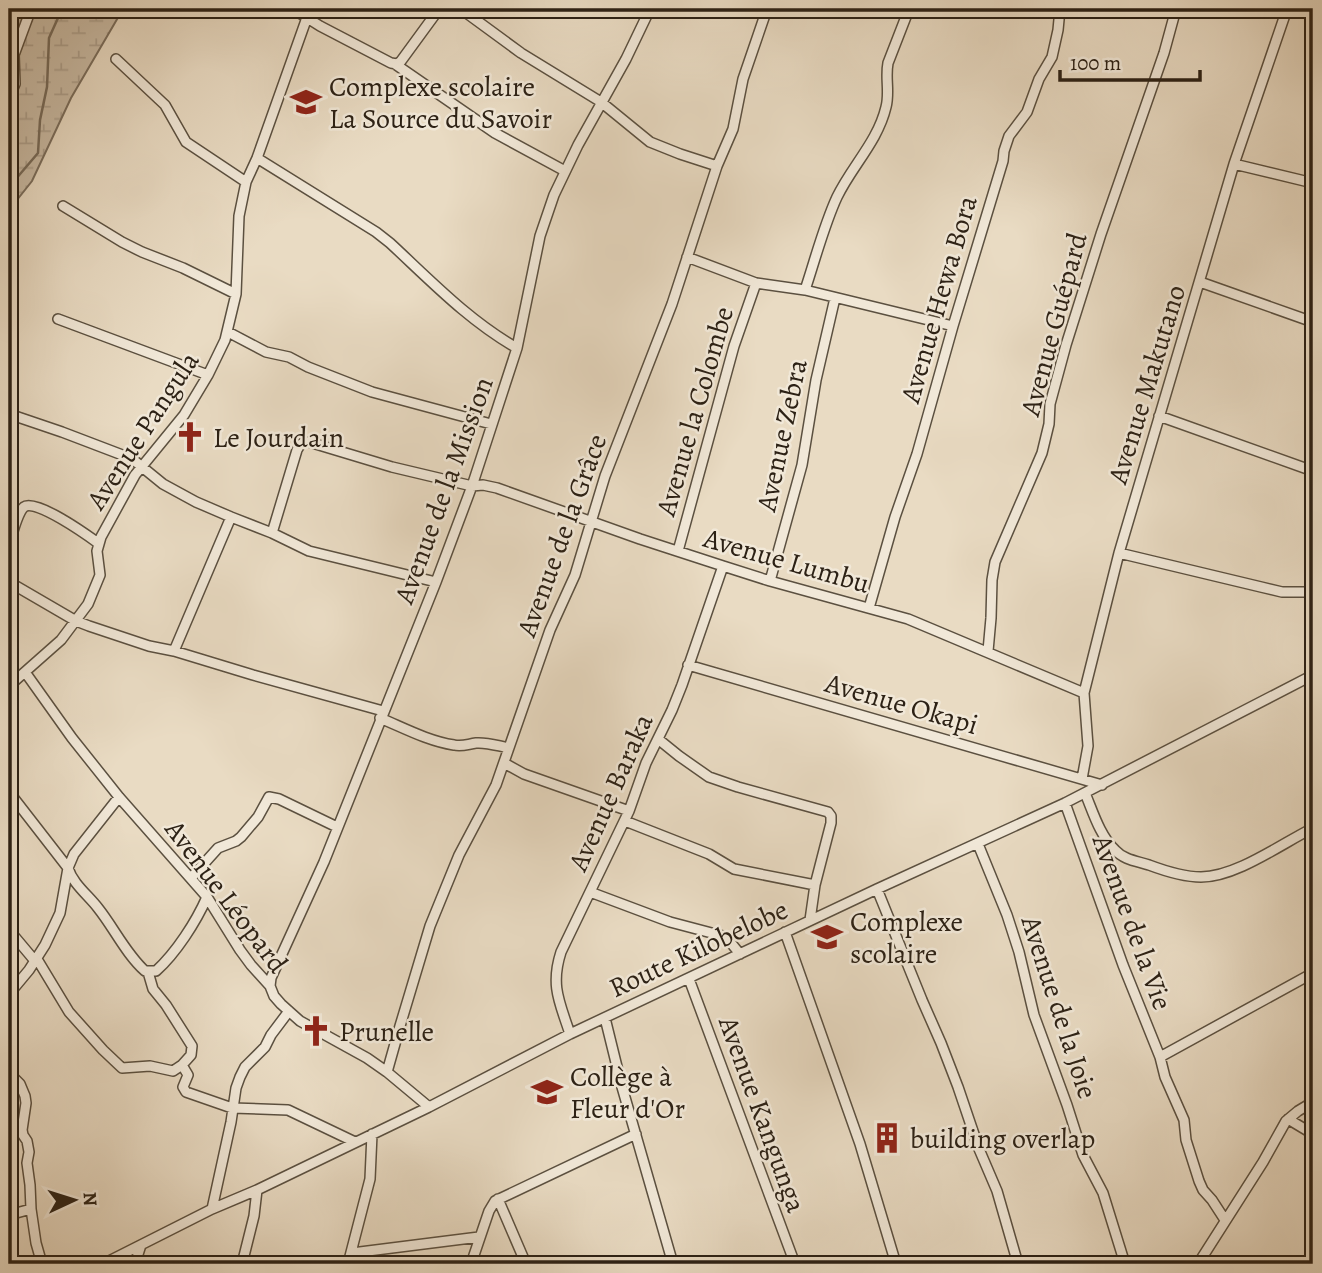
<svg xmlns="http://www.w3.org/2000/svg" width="1322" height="1273" font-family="Alegreya,serif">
<defs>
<pattern id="wetland-marsh" width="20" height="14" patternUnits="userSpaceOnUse" patternTransform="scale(1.75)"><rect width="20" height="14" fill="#c9bba5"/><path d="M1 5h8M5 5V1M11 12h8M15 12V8" fill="none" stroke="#ada08d"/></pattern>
</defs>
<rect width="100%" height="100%" fill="#e9dbc3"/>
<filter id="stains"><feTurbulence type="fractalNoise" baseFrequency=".00286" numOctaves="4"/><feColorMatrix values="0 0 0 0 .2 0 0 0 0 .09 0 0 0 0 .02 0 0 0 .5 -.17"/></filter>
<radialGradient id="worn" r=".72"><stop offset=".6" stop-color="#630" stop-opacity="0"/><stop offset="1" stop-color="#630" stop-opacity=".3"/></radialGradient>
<path fill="url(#wetland-marsh)" stroke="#7a6e5d" stroke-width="2" d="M9,9H123L71,98L32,181L9,210Z"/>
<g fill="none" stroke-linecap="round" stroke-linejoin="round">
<path stroke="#776b5a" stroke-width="2.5" d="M9,187L38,153L40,120L47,87L49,38L62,9"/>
<defs>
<path id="minor" d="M293,9L320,26L391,63L397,64L401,61L439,9
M461,9L521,53L601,102L650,142L680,154L717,166
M116,59L165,105L186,142L246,182
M395,64L495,133L565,171
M9,98L15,84L14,55L31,9
M257,158L376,232L390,243C430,280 469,321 517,348
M1234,164L1313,183
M63,206L122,242L142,252L183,268L236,294
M687,257L756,283L805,290L953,326
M1200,282L1313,322
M805,290C815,260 824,225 837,197C852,166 878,141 886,107C890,92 885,78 888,63L909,9
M58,319L208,375
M228,332L266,352L289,357L308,367L372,392L491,424
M9,414L62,432L125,456L136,462L163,484L196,502L231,517L272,533L309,551L436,582
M1159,416L1313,471
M272,533L297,450L300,445L304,442H309L392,467L472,486L483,485L497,488L640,539L723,566L770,581L908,619L1084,693
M9,543C13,534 17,513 24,507C35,498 87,535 98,543
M678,551L734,346L756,283
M1119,553L1261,587L1282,592H1313
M770,581L802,465L816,380L835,298
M9,582L76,621L89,626L149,646L174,651L253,675L383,711
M869,608L895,517L917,454L953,326L1003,161L1004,151L1009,136L1027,112L1039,79L1052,57L1058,30L1060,9
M174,651L231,517
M988,651L991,618L992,580L995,562L1042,453L1049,424L1050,404L1066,345L1101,234L1164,53L1176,9
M688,665L1102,785
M25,672L72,738L119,797L207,897L240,950L251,965L270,986L274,996L281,1004L300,1021L367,1058L387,1072L429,1107
M9,686L61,640L88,604L100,575L97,551L101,537L135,475L184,415L208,375L225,340L236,294L239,216L246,182L257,158L310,9
M380,718C404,728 428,741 454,745C462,747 468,744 476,743C487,742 498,746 509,748
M658,739L679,756L709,777L738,787L828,812L831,816V823L815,885
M504,763L524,774L629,811
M1082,779L1088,746L1084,693L1119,553L1234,164L1287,9
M9,792L68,868C73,884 88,895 98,908C114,928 126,954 145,971H156C176,953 196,922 207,897
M1085,793C1093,812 1100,836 1115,850C1124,860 1137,861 1149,865C1165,871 1184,877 1201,877C1236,877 1281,844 1313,828
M1065,803L1123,965L1160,1057L1165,1077L1184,1120L1186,1140L1199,1181L1203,1190L1212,1200L1225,1220
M625,821L709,854L734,869L815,885L810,920
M978,844L1007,915L1019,952L1034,1015L1067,1105L1083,1155L1103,1193L1125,1264
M191,878L218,848L236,841L241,837L258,817L269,797L279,799L337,827
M877,889L922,1000L941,1043L958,1087L979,1149L997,1191L1018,1264
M590,892L670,922L723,936L731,943L740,954
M9,930L35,961
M785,932L860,1144L896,1264
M37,959L69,1012L103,1050L122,1068L150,1066L173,1071L182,1065L191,1055L192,1046L166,1005L153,989L148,972
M689,979L795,1264
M270,986L271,978L324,862L436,582L472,486L517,348L540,236L554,195L578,145L626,59L650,9
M9,994L29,970L45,945L60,913L68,868L74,854L119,797
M605,1018L622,1087L673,1264
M570,1034C560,1003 550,986 561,952L629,811L646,763L672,710L682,685L723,566
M1160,1057L1313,973
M182,1065L188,1075L183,1087L186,1092L232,1108L288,1110L355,1142
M387,1072L400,1026L430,926L459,855L496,785L550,630L575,575L605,476L672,304L717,166L733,129L743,79L767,9
M9,1073L20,1084L25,1096L26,1103L22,1130L23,1135L27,1141L29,1152L27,1163L30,1185L31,1209L36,1243L42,1264
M1288,1119L1313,1134
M9,1129L22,1124
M498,1199L526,1264
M212,1209L231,1122L236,1088L240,1077L245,1067L265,1047L271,1035L289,1011
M9,1215L31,1209
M352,1253L479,1237
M103,1264L212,1209L257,1190L429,1107L570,1034L877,889L1065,803L1313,675
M135,1264L141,1245
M242,1264L254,1216L257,1190
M348,1264L370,1179L372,1134
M471,1264L489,1211L495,1201L636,1134
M1198,1264L1263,1162L1286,1121L1298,1111L1313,1102"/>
</defs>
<use href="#minor" stroke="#5b5040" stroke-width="12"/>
<use href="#minor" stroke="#f1e8d8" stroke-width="9"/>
</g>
<defs>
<symbol id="school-bare" viewBox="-9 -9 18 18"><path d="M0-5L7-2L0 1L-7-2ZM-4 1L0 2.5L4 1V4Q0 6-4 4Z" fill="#8f2418" stroke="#f1e8d8" stroke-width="2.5" paint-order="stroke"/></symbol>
<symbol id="church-bare" viewBox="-9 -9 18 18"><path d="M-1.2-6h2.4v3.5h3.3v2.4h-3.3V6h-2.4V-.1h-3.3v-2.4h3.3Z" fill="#8f2418" stroke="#f1e8d8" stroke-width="2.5" paint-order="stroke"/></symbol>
<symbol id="building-bare" viewBox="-9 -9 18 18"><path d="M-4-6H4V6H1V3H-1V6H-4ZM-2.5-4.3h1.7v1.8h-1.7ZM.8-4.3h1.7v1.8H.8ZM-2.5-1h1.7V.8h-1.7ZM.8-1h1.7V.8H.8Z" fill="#8f2418" stroke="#f1e8d8" stroke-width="2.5" paint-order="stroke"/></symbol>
</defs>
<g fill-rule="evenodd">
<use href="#school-bare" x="284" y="80" width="44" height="44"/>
<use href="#church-bare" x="168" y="415" width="44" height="44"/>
<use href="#school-bare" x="805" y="915" width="44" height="44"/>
<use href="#church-bare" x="294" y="1009" width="44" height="44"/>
<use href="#school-bare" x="525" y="1070" width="44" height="44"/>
<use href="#building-bare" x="865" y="1116" width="44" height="44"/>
</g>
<g text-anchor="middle" stroke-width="5" stroke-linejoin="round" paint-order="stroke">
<g font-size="28" fill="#2c2115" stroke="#f1e8d8" text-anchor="start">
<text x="329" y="96">Complexe scolaire<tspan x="329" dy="32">La Source du Savoir</tspan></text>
<text x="213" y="447">Le Jourdain</text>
<text x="850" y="931">Complexe<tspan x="850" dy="32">scolaire</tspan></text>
<text x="339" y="1041">Prunelle</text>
<text x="570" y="1086">Collège à<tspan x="570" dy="32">Fleur d'Or</tspan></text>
<text x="910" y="1148">building overlap</text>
</g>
<g font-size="28" fill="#2c2115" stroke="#f1e8d8">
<text transform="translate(938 299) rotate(-74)" y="10">Avenue Hewa Bora</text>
<text transform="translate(1053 324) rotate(-75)" y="10">Avenue Guépard</text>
<text transform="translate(1146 384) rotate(-73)" y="10">Avenue Makutano</text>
<text transform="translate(694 411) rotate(-74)" y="10">Avenue la Colombe</text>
<text transform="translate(142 430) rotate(-57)" y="10">Avenue Pangula</text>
<text transform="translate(781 435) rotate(-78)" y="10">Avenue Zebra</text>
<text transform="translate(443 490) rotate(-70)" y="10">Avenue de la Mission</text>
<text transform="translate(561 535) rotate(-70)" y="10">Avenue de la Grâce</text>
<text transform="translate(787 560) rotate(16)" y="10">Avenue Lumbu</text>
<text transform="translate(902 703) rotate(16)" y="10">Avenue Okapi</text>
<text transform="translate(610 792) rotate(-66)" y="10">Avenue Baraka</text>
<text transform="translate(227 896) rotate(53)" y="10">Avenue Léopard</text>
<text transform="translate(1133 922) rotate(70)" y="10">Avenue de la Vie</text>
<text transform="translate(698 948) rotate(-25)" y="10">Route Kilobelobe</text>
<text transform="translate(1060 1007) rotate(72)" y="10">Avenue de la Joie</text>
<text transform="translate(763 1114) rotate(70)" y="10">Avenue Kangunga</text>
</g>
</g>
<rect width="1322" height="1273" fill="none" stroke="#e9dbc3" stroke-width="35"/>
<rect x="10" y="10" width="1301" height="1252" fill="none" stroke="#2c2115" stroke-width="3.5"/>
<rect x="18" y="18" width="1287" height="1238" fill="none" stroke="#2c2115" stroke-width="2"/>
<g transform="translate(74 1200) rotate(86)" stroke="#f1e8d8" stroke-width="5" paint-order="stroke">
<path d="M0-5L12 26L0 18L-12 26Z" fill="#2c2115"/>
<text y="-10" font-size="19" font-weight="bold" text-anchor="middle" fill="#2c2115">N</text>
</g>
<path d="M1060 70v10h140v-10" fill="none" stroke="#2c2115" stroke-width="3.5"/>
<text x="1070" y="70" font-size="21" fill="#2c2115" stroke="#f1e8d8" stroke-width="5" paint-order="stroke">100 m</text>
<rect width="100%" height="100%" filter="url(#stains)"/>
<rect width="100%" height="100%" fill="url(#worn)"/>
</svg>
